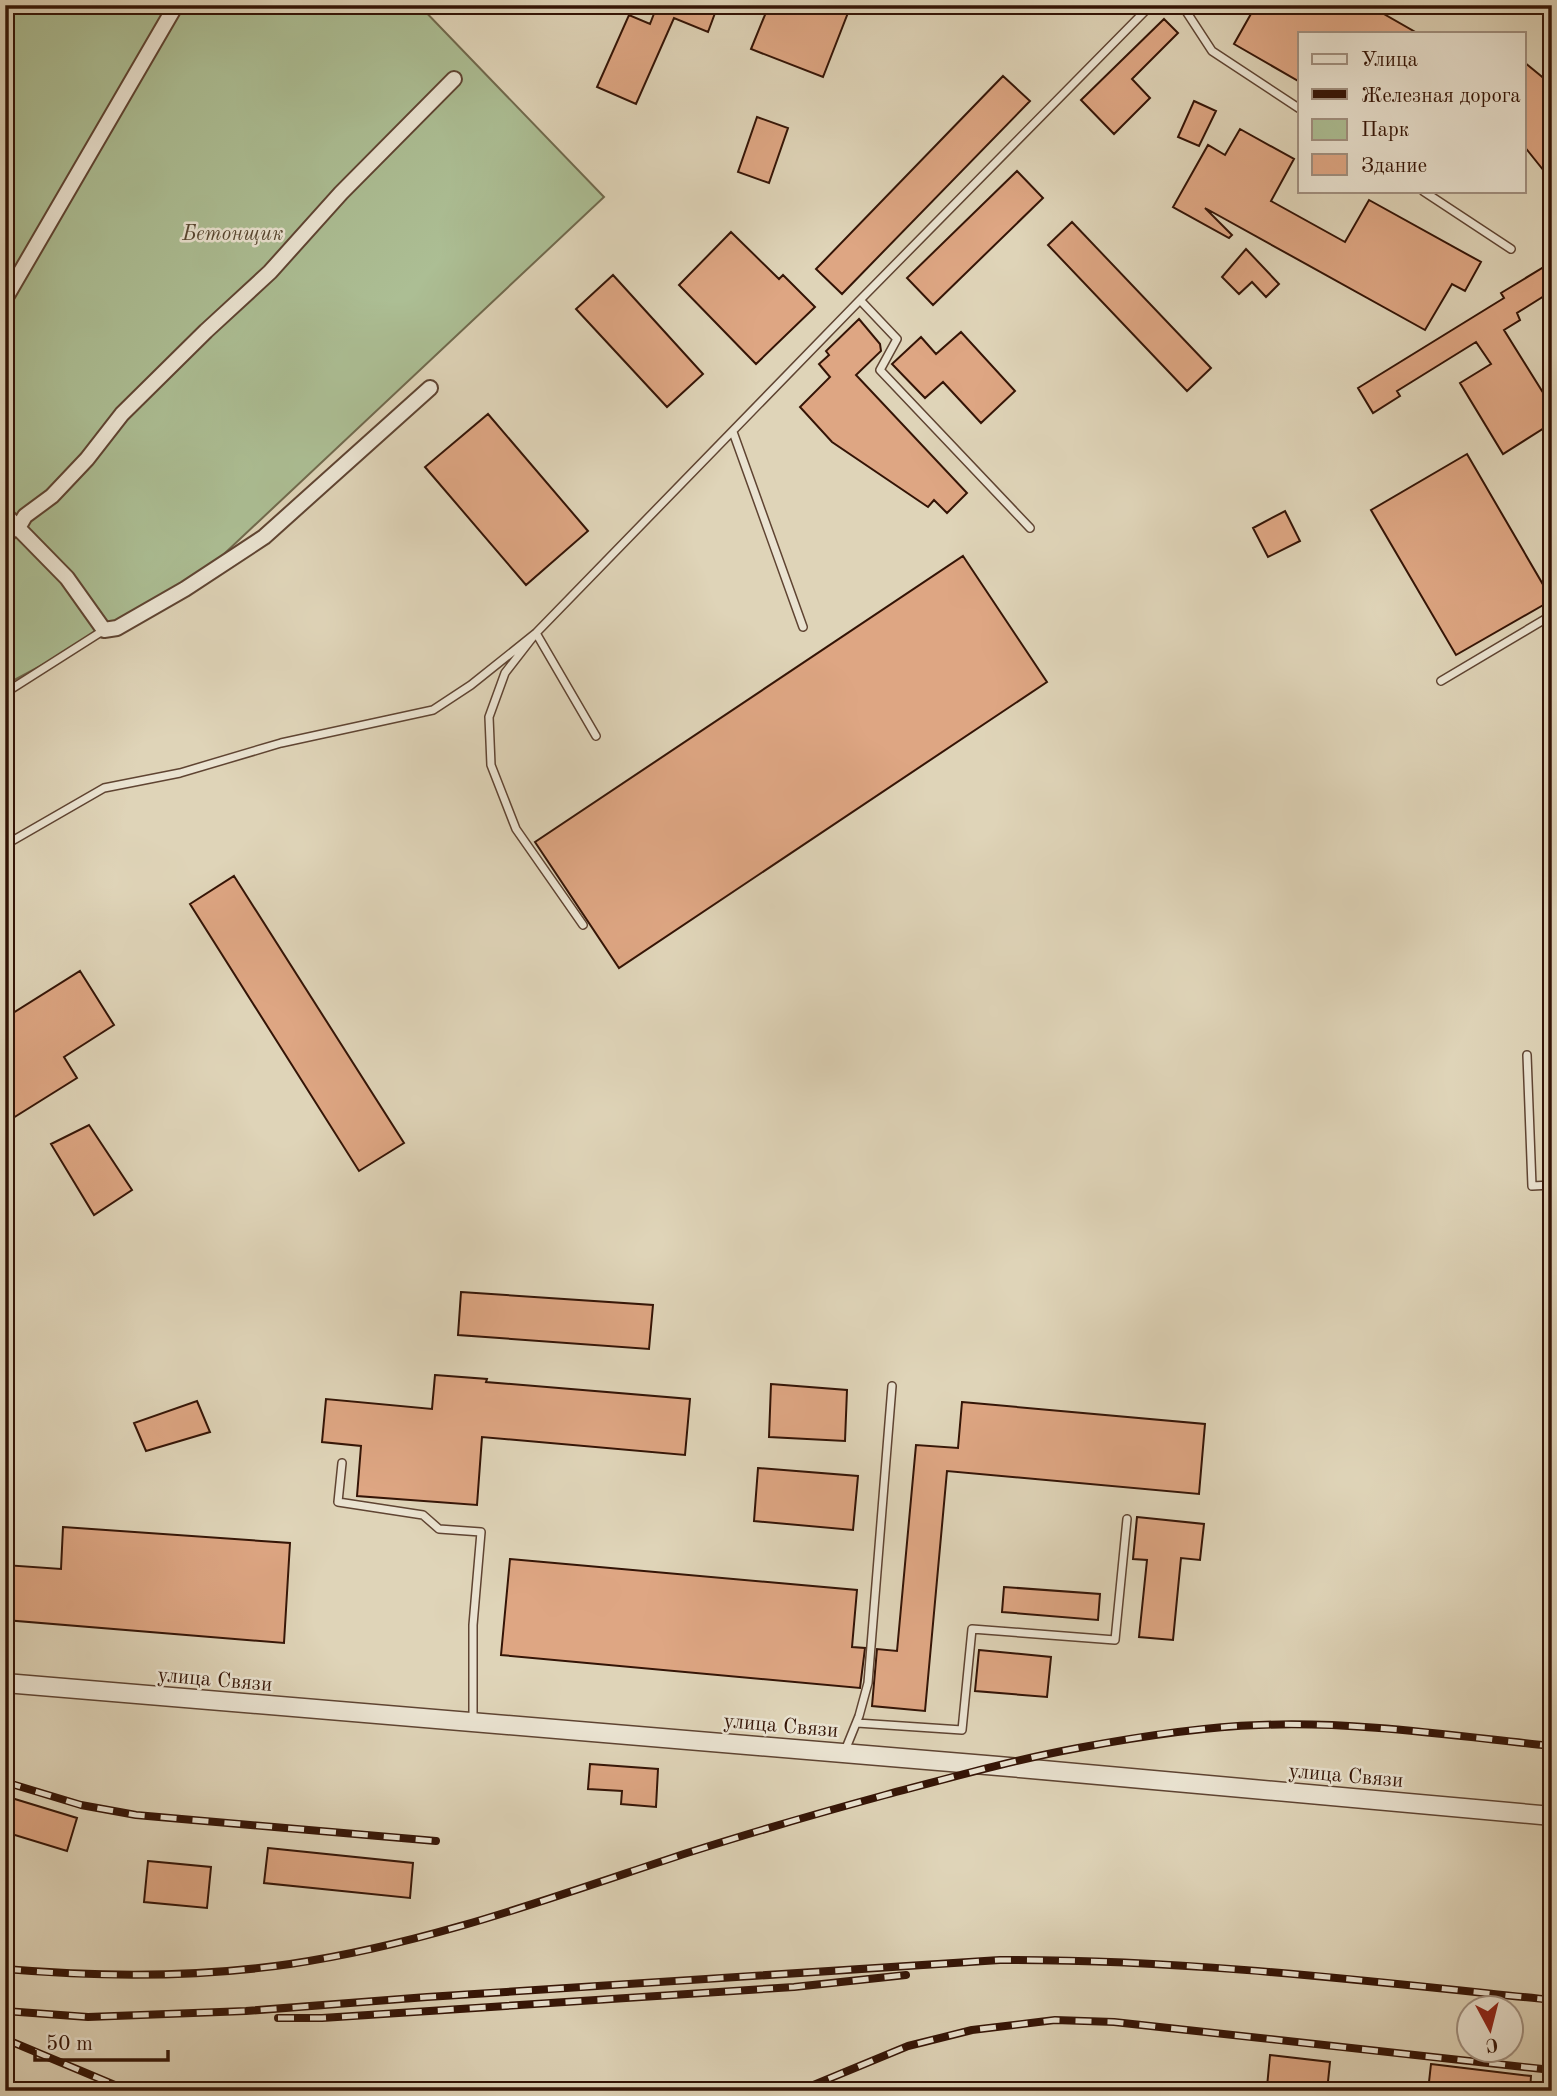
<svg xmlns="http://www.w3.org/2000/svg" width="1557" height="2096" font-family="'Old Standard TT',serif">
<rect width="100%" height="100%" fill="#dfd4b8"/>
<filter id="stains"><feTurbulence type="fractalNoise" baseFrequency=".00286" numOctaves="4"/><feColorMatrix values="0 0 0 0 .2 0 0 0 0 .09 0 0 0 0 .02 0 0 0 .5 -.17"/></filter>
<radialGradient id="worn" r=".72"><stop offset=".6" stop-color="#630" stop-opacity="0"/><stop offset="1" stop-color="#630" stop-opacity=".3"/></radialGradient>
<path fill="#acbe94" stroke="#70694d" stroke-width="2" d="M5,5H419L604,197L190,586L5,685Z"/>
<path fill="#dea683" stroke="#341406" stroke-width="2" d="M643,5H718L708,32L674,18L636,104L597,87L629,15L650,24L655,11Z
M769,5H851L823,77L751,49Z
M1256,5H1368L1417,33H1300V82L1234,44Z
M1164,19L1178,33L1132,79L1150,98L1114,134L1081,100Z
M1524,62L1552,85V181L1524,146Z
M1003,76L1030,101L842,294L816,269Z
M1194,101L1216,111L1199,146L1178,137Z
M757,117L788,128L769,183L738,172Z
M1240,129L1294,159L1271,201L1345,242L1369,200L1481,262L1465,291L1452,284L1425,330L1205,208L1232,235L1229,238L1173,207L1208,145L1225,155Z
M1017,171L1043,198L933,305L907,278Z
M1072,222L1211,368L1187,391L1048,245Z
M731,232L779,279L783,275L815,307L756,364L679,285Z
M1246,249L1279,284L1266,297L1252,282L1239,294L1222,277Z
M1552,262V291L1517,313L1520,320L1504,330L1552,407V423L1503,454L1460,383L1491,364L1476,342L1397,391L1400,396L1373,413L1358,388L1504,298L1501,293Z
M613,275L703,374L667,407L576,309Z
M859,319L880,344L881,351L856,375L967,493L947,513L934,500L928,507L832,442L800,407L830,377L819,364L829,355L826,351Z
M961,332L1015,391L981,423L943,382L925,398L892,364L921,337L936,354Z
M488,414L588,531L526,585L425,467Z
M1467,454L1552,600L1456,655L1371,510Z
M1285,511L1300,541L1268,557L1253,528Z
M963,556L1047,682L619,968L535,842Z
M234,876L404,1143L359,1171L190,904Z
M80,971L114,1025L64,1057L77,1078L5,1123V1018Z
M89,1125L132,1190L94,1215L51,1144Z
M461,1292L653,1305L649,1349L458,1335Z
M435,1375L487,1379L486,1382L690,1399L685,1455L482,1437L477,1505L357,1496L361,1446L322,1442L326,1399L432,1409Z
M771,1384L847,1390L845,1441L769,1437Z
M197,1401L210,1432L146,1451L134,1423Z
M962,1402L1205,1424L1199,1494L947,1471L925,1711L872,1706L877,1649L897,1651L916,1445L958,1448Z
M758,1468L858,1476L853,1530L754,1521Z
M1137,1517L1204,1524L1200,1560L1181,1558L1173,1640L1139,1637L1147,1560L1133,1559Z
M63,1527L290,1543L284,1643L5,1620V1565L61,1569Z
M510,1559L857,1590L852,1647L865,1648L860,1688L501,1655Z
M1004,1587L1100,1594L1098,1620L1002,1612Z
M979,1650L1051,1657L1047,1697L975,1691Z
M590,1764L658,1769L656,1807L621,1804L622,1791L588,1789Z
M5,1796L77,1818L67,1851L5,1832Z
M268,1848L413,1863L410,1898L264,1883Z
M148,1861L211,1867L207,1908L144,1902Z
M1270,2055L1330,2062L1327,2091L1267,2087Z
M1431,2064L1531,2076L1530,2091H1428Z"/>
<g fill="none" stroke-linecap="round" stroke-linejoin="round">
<defs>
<path id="service" d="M1182,5L1212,51L1300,109
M1423,191L1511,249
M733,432L803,627
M1030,528L880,370L897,339L860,300L1151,5
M5,545L17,528
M1441,681L1552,615
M5,693L104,630
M5,845L104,788L180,773L281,743L433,710L471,685L536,633L860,300
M583,925L516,829L491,765L489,717L505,673L536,633L596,736
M1527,1055L1532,1186L1552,1185
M342,1463L338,1502L423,1515L439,1529L481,1532L473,1625V1722
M857,1723L962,1730L972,1629L1115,1640L1127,1519
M844,1753L859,1716L868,1683L892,1386"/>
<path id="minor" d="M5,299L176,5
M5,514L18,528L25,516L52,496L87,459L122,414L206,331L270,272L341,193L454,79
M18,528L67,578L104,630L117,628L185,589L264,537L430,388"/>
<path id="tertiary" d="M5,1683L998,1766L1552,1816"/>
</defs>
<use href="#service" stroke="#5f4432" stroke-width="10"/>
<use href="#minor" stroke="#5f4432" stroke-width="18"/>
<use href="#tertiary" stroke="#5f4432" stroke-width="21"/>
<path stroke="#341406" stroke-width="3.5" stroke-dasharray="2 3.5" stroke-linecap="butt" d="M5,2086L13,2091"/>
<use href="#service" stroke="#eae3d1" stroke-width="7"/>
<use href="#minor" stroke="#eae3d1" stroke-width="14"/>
<use href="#tertiary" stroke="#eae3d1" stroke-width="18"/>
<defs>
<path id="rail" d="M5,1782L81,1805L136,1815L436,1841
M5,1969C100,1977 195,1978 290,1964C427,1944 556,1896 687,1853C753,1832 819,1813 885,1795C949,1778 1013,1760 1078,1748C1137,1737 1198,1727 1259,1725C1356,1721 1455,1736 1552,1746
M5,2011L88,2017L246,2011L427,1997L1000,1960C1185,1959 1368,1981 1552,2000
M278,2018H322L794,1987L906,1975
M5,2039L129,2091
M799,2091L908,2046L972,2030L1055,2020L1114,2022L1552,2070"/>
</defs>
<use href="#rail" stroke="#341406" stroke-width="8"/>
<use href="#rail" stroke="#eae3d1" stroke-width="5" stroke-dasharray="16" stroke-linecap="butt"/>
</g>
<g text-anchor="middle" stroke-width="5" stroke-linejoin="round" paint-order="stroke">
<g font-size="21" font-style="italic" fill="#584731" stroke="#eae3d1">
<text x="233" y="240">Бетонщик</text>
</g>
<g font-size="21" fill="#341406" stroke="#eae3d1">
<text transform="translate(215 1679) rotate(5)" y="7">улица Связи</text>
<text transform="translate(781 1725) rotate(5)" y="7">улица Связи</text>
<text transform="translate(1346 1775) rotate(5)" y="7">улица Связи</text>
</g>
</g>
<rect width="1557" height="2096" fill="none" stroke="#dfd4b8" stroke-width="28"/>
<rect x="7" y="7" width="1543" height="2082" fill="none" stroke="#341406" stroke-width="3.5"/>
<rect x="14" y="14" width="1529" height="2068" fill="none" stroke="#341406" stroke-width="2"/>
<rect x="1298" y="32" width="228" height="161" fill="#eae3d1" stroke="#a19080" stroke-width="2"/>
<rect x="1312" y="54" width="35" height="10" fill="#eae3d1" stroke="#a19080" stroke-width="2"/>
<text x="1361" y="66" font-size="21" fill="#341406">Улица</text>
<rect x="1312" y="89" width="35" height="10" fill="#341406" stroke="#a19080" stroke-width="2"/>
<text x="1361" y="102" font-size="21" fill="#341406">Железная дорога</text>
<rect x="1312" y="119" width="35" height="21" fill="#acbe94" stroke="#a19080" stroke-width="2"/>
<text x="1361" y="136" font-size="21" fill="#341406">Парк</text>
<rect x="1312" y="154" width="35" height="21" fill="#dea683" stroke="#a19080" stroke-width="2"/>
<text x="1361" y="172" font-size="21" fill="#341406">Здание</text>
<g transform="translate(1490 2029) rotate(173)"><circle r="33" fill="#eae3d1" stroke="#a19080" stroke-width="2"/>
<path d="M0-5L12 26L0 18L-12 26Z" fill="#8f2418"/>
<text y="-10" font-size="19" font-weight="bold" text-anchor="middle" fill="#341406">С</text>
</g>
<path d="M35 2050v10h133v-10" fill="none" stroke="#341406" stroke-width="3.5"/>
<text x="46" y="2050" font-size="21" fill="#341406" stroke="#eae3d1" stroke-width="5" paint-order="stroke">50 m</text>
<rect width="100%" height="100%" filter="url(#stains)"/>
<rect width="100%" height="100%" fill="url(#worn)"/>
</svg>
